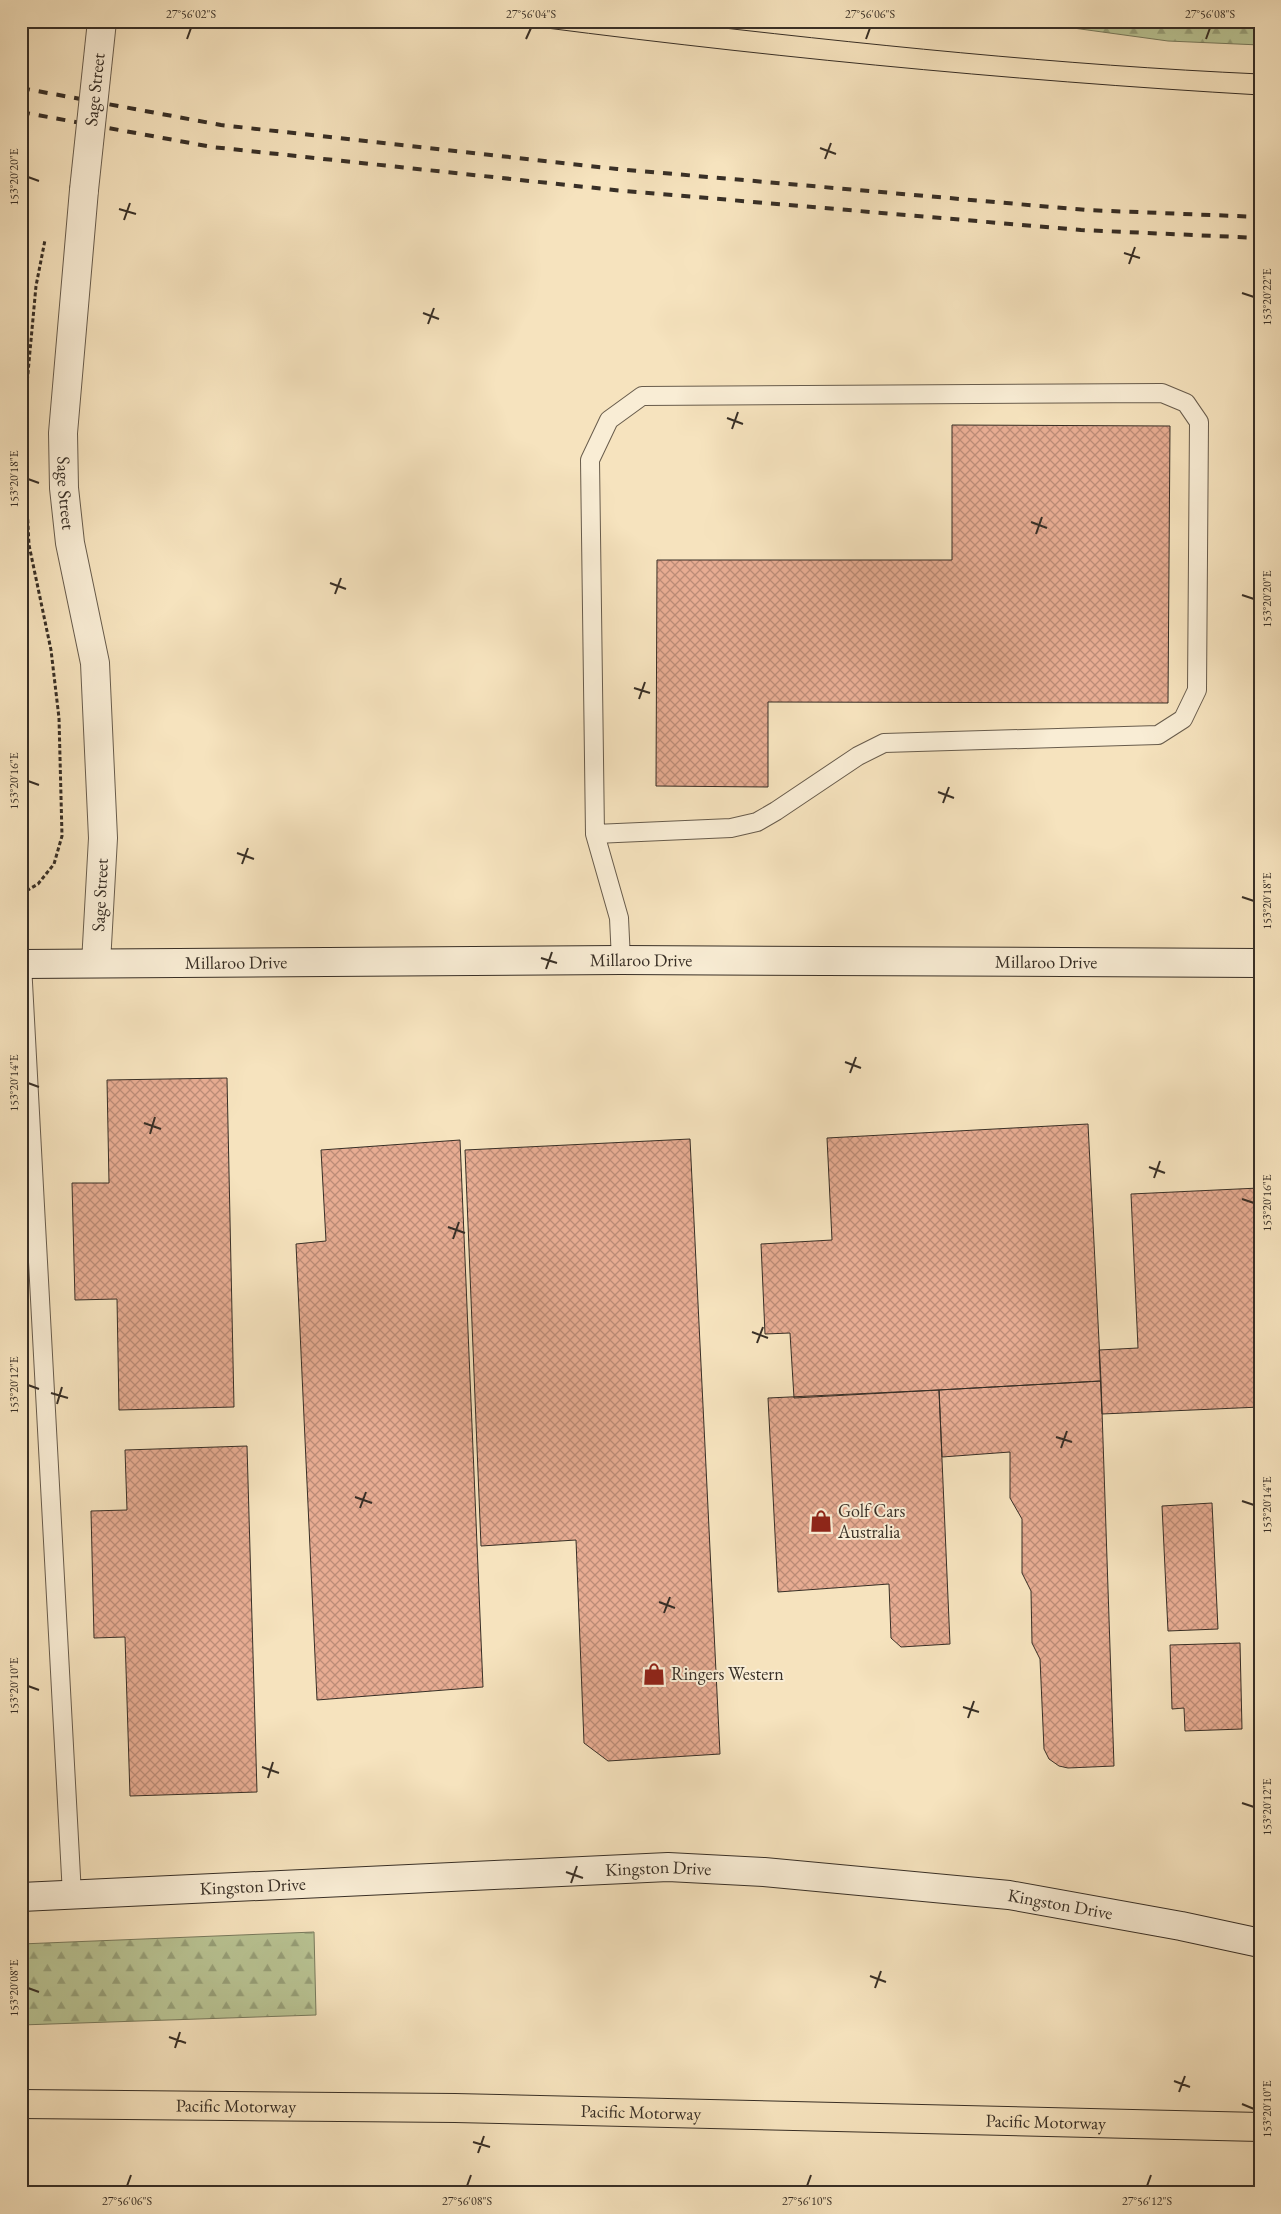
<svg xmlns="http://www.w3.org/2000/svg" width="1281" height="2214" font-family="'EB Garamond',serif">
<defs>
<pattern id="forest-firs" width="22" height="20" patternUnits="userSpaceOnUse" patternTransform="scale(1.25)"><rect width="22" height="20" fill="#b9c494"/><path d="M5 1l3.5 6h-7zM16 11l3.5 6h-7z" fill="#97a079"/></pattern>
<pattern id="building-cross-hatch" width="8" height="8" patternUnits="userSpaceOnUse" patternTransform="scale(1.25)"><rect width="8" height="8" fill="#e7ac92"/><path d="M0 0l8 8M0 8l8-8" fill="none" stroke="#bc8c77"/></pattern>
</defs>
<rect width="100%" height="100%" fill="#f6e3be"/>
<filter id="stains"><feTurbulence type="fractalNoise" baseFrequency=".004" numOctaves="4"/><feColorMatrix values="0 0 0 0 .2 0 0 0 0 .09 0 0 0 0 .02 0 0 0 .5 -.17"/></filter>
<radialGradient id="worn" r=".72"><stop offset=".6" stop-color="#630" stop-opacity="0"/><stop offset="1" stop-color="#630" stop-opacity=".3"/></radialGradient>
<path fill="url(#forest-firs)" stroke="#787a5d" d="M1022,21H1260V45L1168,41Z
M314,1932L316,2015L21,2025V1944Z"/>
<path fill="url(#building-cross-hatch)" stroke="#382f26" d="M952,425L1170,426L1168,703L768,702V787L656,786L657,560H952Z
M227,1078L234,1407L119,1410L117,1299L75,1300L72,1183H109L107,1080Z
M1088,1124L1101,1381L794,1398L790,1333L765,1334L761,1244L832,1240L827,1138Z
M690,1139L720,1754L608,1761L584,1743L576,1540L481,1546L465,1150Z
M460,1140L483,1687L317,1700L296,1244L326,1241L321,1150Z
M1259,1188L1260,1407L1102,1414L1099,1350L1138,1348L1131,1194Z
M1101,1381L1114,1766L1068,1768L1059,1766L1049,1759L1044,1749L1040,1659L1032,1643L1031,1591L1022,1573V1519L1010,1498V1452L942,1457L939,1390Z
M939,1390L950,1644L901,1647L891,1638L889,1584L778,1592L768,1398Z
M247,1446L257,1792L130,1796L125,1637L94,1638L91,1511L127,1510L125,1450Z
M1212,1503L1218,1629L1168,1631L1162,1506Z
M1240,1643L1242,1729L1185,1731L1184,1708L1172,1709L1170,1645Z"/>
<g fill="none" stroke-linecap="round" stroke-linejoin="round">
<defs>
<path id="lane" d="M595,834L731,828L757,822L776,811L858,756L884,743L1158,735L1183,719L1197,690L1199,422L1186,403L1162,393L642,396L609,420L590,460L595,834L619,918L621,960
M22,964L72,1895"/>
<g id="street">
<path id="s1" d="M84,190L63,433L64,488L70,543L95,663L103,838L96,963"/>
</g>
<g id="secondary">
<path id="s2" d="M21,964L621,960L1260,963"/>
<path id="s3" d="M21,1897L668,1867L764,1872L1009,1895L1181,1926L1260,1943"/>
</g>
<g id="highway">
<path id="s4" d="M21,2104L455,2108L1260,2127"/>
</g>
</defs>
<use href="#lane" stroke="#685c4c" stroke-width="20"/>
<use href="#street" stroke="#685c4c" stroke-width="30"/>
<use href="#secondary" stroke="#382f26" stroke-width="30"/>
<use href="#highway" stroke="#382f26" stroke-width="30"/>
<path stroke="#382f26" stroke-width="3" stroke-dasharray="4 2.5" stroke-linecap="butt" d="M21,894L38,884L54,864L62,836L59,718L51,650L29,545L23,427L36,286L45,240"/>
<use href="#lane" stroke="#f9edd5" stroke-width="18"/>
<use href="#street" stroke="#f9edd5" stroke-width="28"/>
<use href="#secondary" stroke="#f9edd5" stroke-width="28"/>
<use href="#highway" stroke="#f6e3be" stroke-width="28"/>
<path stroke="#382f26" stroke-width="1" d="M493,21C748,55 1003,80 1260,95
M663,21C861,44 1060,65 1260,74"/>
<path stroke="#382f26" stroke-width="4" stroke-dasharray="9 9" stroke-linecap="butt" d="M21,88L221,125L617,169L1086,210L1260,217
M21,112L212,147L614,190L1081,230L1260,238"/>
<defs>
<g id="street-bridge">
<path id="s5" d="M84,190L102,21"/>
</g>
</defs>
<use href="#street-bridge" stroke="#685c4c" stroke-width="30" stroke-linecap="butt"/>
<use href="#street-bridge" stroke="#f9edd5" stroke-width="28"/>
</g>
<path fill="none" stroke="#382f26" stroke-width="2" d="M187,39L191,28M526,39L531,28M866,39L870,28M1206,39L1210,28M820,148L836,154M825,159L831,143M28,177L39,181M119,209L136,214M124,220L130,203M1124,253L1140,258M1129,264L1135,247M1242,293L1254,297M423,313L439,319M428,324L434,308M727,418L743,424M732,429L738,412M28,479L39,483M1031,522L1047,528M1036,534L1042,517M330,583L346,589M335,594L341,578M1242,595L1254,599M634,688L650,693M639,699L645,682M28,781L39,785M938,792L954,798M943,803L949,787M237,853L254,859M242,864L248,848M1242,897L1254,901M541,958L557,963M546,969L552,952M845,1062L861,1068M850,1073L856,1057M28,1083L39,1087M144,1123L161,1129M150,1134L155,1117M1149,1167L1165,1173M1154,1178L1160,1161M1242,1199L1254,1203M448,1227L465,1233M453,1239L459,1222M752,1332L768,1338M757,1343L763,1327M28,1385L39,1389M51,1393L68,1398M57,1404L62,1387M1056,1437L1072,1442M1061,1448L1067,1431M355,1497L372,1503M1242,1501L1254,1505M360,1508L366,1492M659,1602L675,1608M664,1613L670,1597M28,1686L39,1690M963,1707L979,1712M968,1718L974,1701M262,1767L279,1773M268,1778L273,1762M1242,1803L1254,1807M566,1872L583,1878M571,1883L577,1866M870,1976L886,1982M28,1988L39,1992M875,1988L881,1971M169,2037L186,2043M175,2048L180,2032M1174,2081L1190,2087M1179,2092L1185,2076M1242,2104L1254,2109M473,2142L490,2147M478,2153L484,2136M127,2186L131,2175M467,2186L471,2175M807,2186L811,2175M1147,2186L1151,2175"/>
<defs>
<symbol id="shop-bare" viewBox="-9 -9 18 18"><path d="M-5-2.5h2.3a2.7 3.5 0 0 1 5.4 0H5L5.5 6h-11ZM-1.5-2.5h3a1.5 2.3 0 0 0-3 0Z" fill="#8f2418" stroke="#f9edd5" stroke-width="2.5" paint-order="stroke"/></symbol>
</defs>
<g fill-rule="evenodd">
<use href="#shop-bare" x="805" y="1505" width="32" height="32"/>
<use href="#shop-bare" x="638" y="1658" width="32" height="32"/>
</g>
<g text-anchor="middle" stroke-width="4" stroke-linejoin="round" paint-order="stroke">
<g font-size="18" fill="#382f26" stroke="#f9edd5">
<text dy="6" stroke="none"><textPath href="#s5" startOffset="101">Sage Street</textPath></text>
<text dy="6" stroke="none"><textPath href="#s1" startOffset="304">Sage Street</textPath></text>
<text transform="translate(100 895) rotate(-87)" y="6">Sage Street</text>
<text dy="6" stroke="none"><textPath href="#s2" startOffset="620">Millaroo Drive</textPath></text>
<text dy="6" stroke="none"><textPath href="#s2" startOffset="215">Millaroo Drive</textPath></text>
<text dy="6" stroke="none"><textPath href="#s2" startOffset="1025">Millaroo Drive</textPath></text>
<text dy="6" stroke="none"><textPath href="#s3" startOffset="638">Kingston Drive</textPath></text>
<text dy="6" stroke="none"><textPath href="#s3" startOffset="232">Kingston Drive</textPath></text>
<text dy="6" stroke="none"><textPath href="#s3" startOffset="1042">Kingston Drive</textPath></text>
<text dy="6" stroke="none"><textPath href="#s4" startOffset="215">Pacific Motorway</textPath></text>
<text dy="6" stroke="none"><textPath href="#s4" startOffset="620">Pacific Motorway</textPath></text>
<text dy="6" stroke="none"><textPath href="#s4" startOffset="1025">Pacific Motorway</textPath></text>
</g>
<g font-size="18" fill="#382f26" stroke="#f9edd5" text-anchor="start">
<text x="838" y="1517">Golf Cars<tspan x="838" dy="21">Australia</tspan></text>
<text x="671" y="1680">Ringers Western</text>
</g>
</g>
<rect width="1281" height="2214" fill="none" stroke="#f6e3be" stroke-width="55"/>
<rect x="28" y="28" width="1226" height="2158" fill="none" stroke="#382f26" stroke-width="2"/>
<g font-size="12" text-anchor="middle" fill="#382f26">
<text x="191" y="18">27°56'02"S</text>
<text x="531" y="18">27°56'04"S</text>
<text x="870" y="18">27°56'06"S</text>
<text x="1210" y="18">27°56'08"S</text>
<text transform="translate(14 177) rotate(-90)" y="4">153°20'20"E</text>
<text transform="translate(1267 297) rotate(-90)" y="4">153°20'22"E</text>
<text transform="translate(14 479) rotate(-90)" y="4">153°20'18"E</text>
<text transform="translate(1267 599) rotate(-90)" y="4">153°20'20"E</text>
<text transform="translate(14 781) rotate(-90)" y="4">153°20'16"E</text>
<text transform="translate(1267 901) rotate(-90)" y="4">153°20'18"E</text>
<text transform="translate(14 1083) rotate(-90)" y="4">153°20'14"E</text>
<text transform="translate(1267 1203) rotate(-90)" y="4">153°20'16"E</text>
<text transform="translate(14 1385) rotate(-90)" y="4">153°20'12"E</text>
<text transform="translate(1267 1505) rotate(-90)" y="4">153°20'14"E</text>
<text transform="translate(14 1686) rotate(-90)" y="4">153°20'10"E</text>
<text transform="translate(1267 1807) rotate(-90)" y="4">153°20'12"E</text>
<text transform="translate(14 1988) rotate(-90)" y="4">153°20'08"E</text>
<text transform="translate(1267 2109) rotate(-90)" y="4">153°20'10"E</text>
<text x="127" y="2205">27°56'06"S</text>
<text x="467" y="2205">27°56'08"S</text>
<text x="807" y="2205">27°56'10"S</text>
<text x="1147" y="2205">27°56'12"S</text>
</g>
<rect width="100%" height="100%" filter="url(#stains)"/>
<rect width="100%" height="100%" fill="url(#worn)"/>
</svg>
